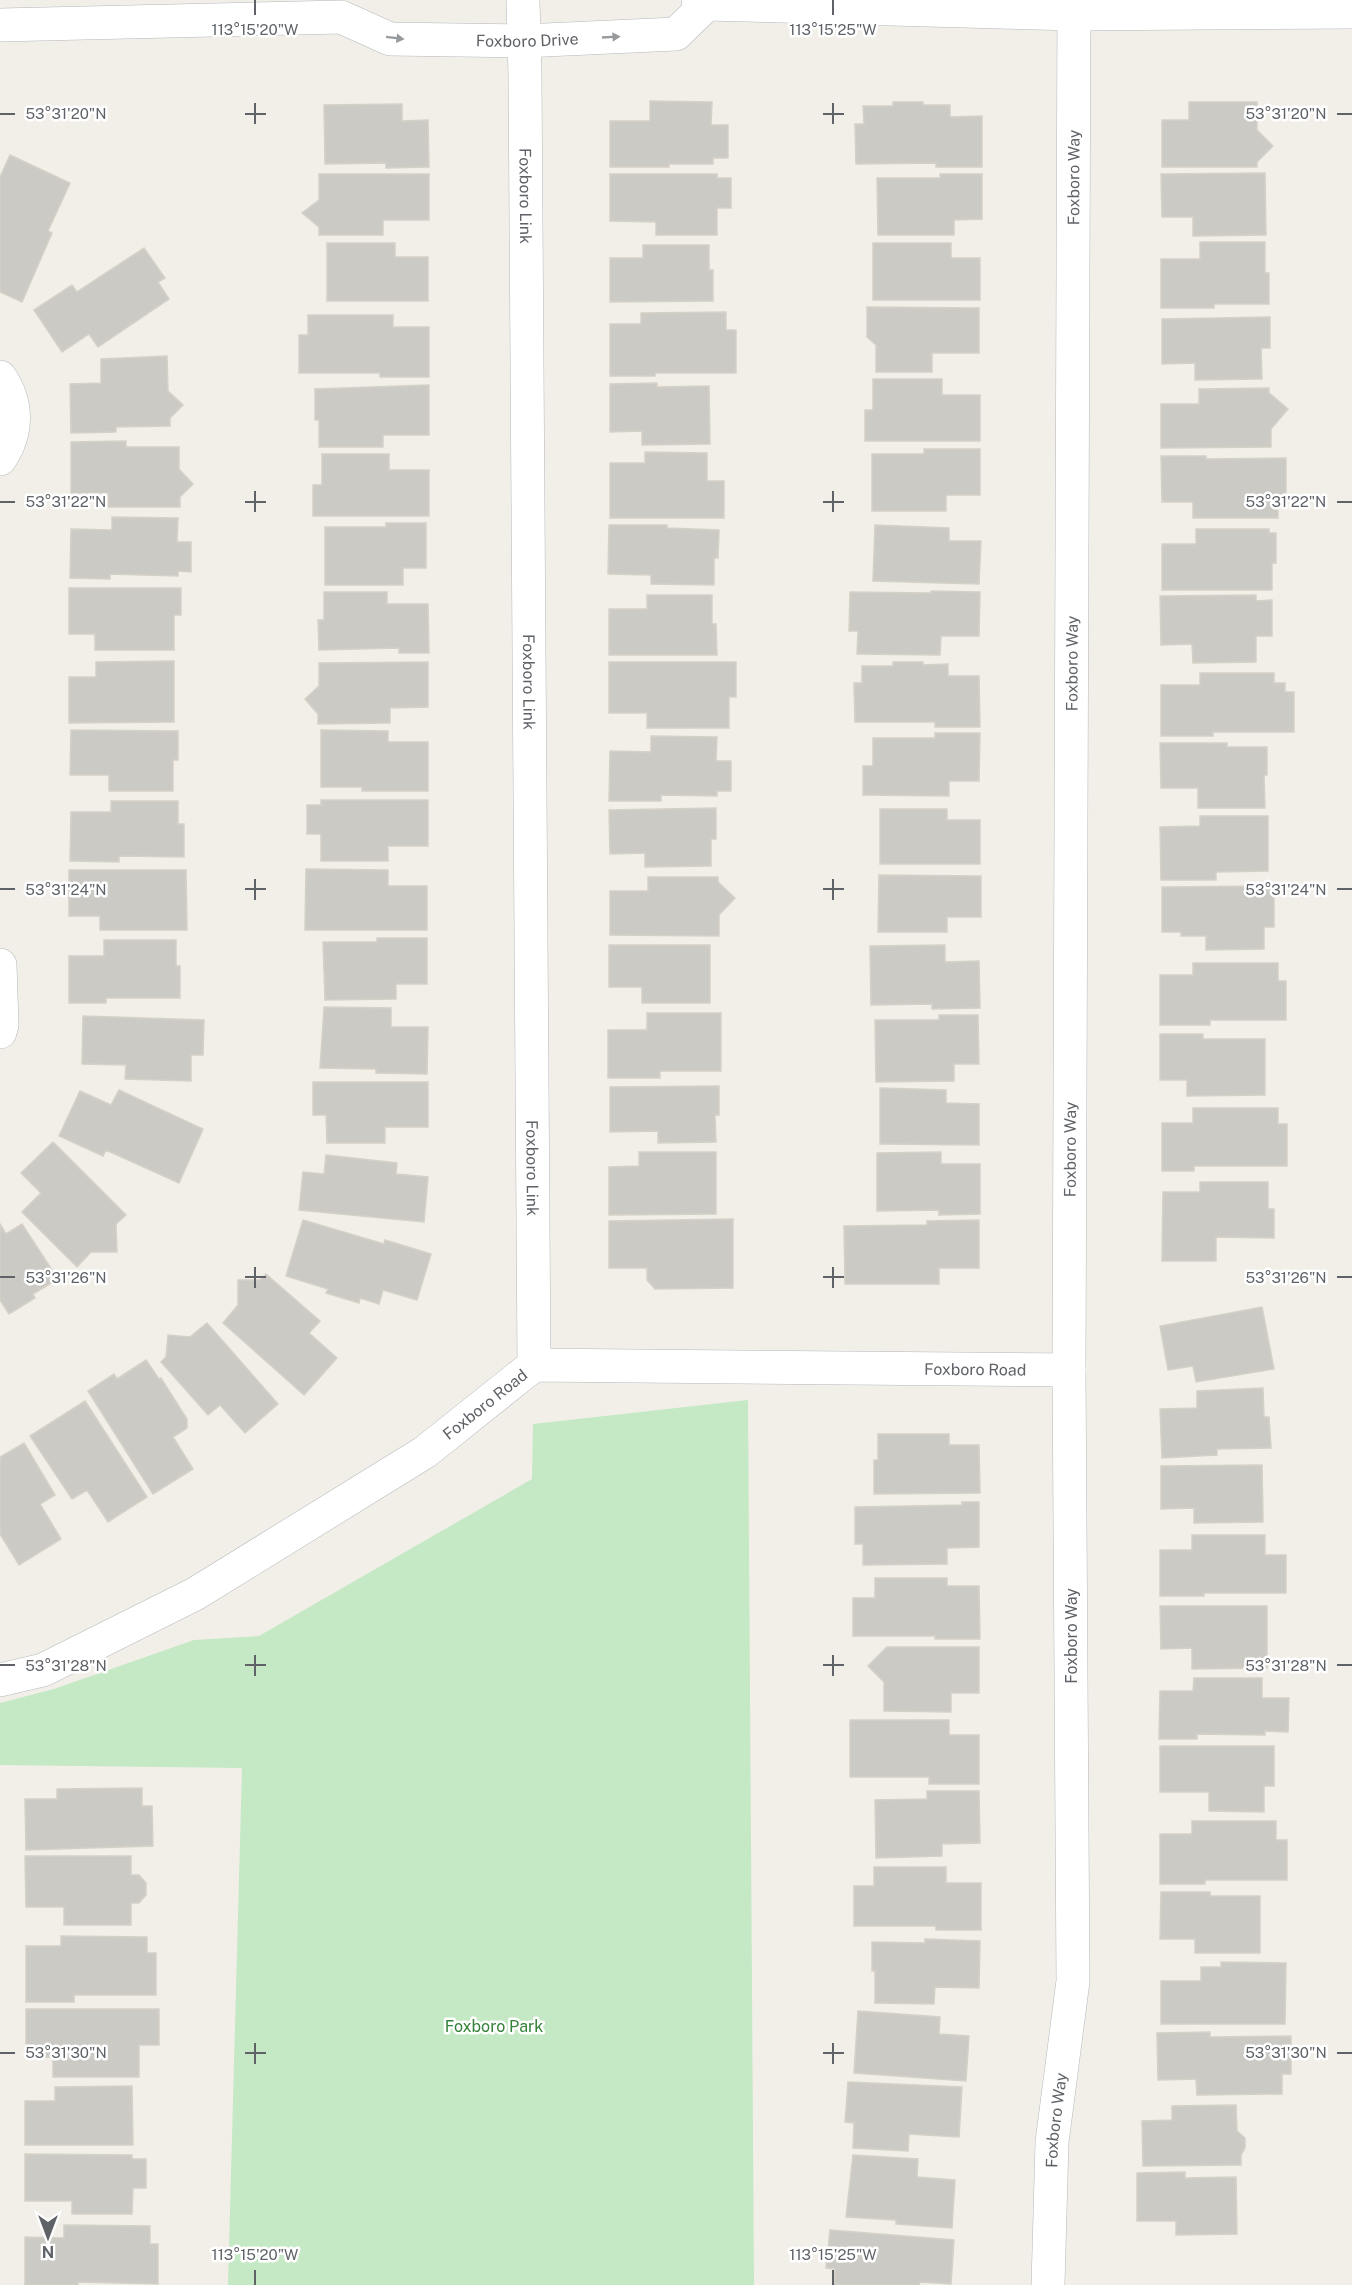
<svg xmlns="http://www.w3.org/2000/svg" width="1352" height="2285" font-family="'Public Sans',sans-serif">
<rect width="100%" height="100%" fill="#f1efe8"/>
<path fill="#c5e8c5" d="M748,1400L754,2285H228L242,1768L0,1765V1703L54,1689L194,1640L259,1636L532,1479L533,1424Z"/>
<path fill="#cccac5" stroke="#d6d1c6" stroke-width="1.5" d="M650,101L712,102L711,125H728V158H713V164H669V167H610V121H650Z
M893,102H923V105H950V117L982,116V167H936V163L856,164L855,124H864L863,106H893Z
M1189,102H1257V130L1273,146L1257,162V167H1162V120H1189Z
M402,104V121L428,120L429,167L386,168V163L325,164L324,105Z
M10,155L70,183L48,231L52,233L22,302L0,292V177Z
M1265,173L1266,235L1193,236V217H1162L1161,174Z
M319,174H429V220H383V235H319V227L302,213L319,200Z
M610,174H717V178H731V208H717V235H656V222L610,221Z
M940,174H982V219L954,220V235H878L877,178H940Z
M1200,242H1265V273H1269V304H1214V308H1161V259H1200Z
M327,243H395V257H428V301H327Z
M873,243H951V258H980V300H873Z
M643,245H709V270H713V301L610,302V258H643Z
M144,248L165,278L158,282L169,299L98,347L89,334L62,352L34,310L72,285L77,292Z
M867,307L979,308V353H932V372H876V345L867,337Z
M726,312V330H736V373H655V376H610V324H641V313Z
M308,315H393V327H429V377H380V373H299V335H308Z
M1270,317V348H1261L1262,379L1195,380V363L1162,364V319Z
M167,356L168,391L183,405L170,418V426L116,427V432L71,433L70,384L101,383V359Z
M873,379H942V395H980V441H865V410H873Z
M657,383V387L709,386L710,444L642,445V431L610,432V384Z
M429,385V435H383V447H319V420H315V389Z
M1269,388V393L1288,409L1271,429V447L1161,448V404H1199V389Z
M126,441V447H179V469L193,484L180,497V507H108V493H71V442Z
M924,449H980V495H946V511H872V454H924Z
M645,452L707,453V481H724V518H610V463H645Z
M322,454H389V470H429V516H313V485H322Z
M1161,456H1206V459L1286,458V498H1278V518H1193V502H1162Z
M112,517L178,518L177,542H191V572L178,571V576L110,574V579L70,578L71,529L112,530Z
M386,523H426V568H403V585H325V527H386Z
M609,525H667V528L719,530L718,558H714V585L651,584V575L608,574Z
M875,525L949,528V541H981L979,584L873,581Z
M1196,529H1269V533H1276V563H1272V590H1162V544H1196Z
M69,588H181V615H174V650H95V634H69Z
M931,591L980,592L979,636H941L940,655L857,654L858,631H849L850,592L931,593Z
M324,592H387V604H428L429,653H399V648L319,650L318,620H324Z
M647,595H712V624H716L717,655H609V609H647Z
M1256,595V601L1272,600V636H1256V662L1193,663L1192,644L1161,645L1160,596Z
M174,661V722L69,723V677H96V662Z
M428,662V707L390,708V723L318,724V714L305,699L319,686V663Z
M609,662H736V697H729V728H647V713H609Z
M893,662H923V665L948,664V676H979L980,727H935V722H855L854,683H862V666H893Z
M1200,673H1274V683H1285V692H1294V732H1213V736H1161V685H1200Z
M71,730L178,731V760H173V791H109V775H70Z
M321,730L388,731V742H428V791H362V787H321Z
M935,733H980L979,781H949V796L863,795V766H873V738H935Z
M651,736L717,737L716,761H731V791H717V796L661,795V801H609L610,751L651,752Z
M1160,743H1227V747H1267V775H1264L1265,808H1198V788H1161Z
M321,800H428V846H388V861H321V834H307V805H321Z
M111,801H178V824H184V857L119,856V862L70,861L71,812H111Z
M716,808V839H711V866L645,867V853L610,854L609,810Z
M880,809H947V820H980V864H880Z
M1200,816H1268V871L1216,872V880H1161L1160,827L1200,826Z
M306,869L388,870V886H427V930H305Z
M69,870H186L187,930H100V916H69Z
M879,875L981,876V917H947V932H878Z
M648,877H718V882L735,898L719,915V936L610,935V891H648Z
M1274,886V927H1264V949L1206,950V936H1181V932H1162V887Z
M377,938H427V984H396V999L325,1000L323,942H377Z
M104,940H176V966H180V998H106V1003H69V956H104Z
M609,945H710V1003H642V987H609Z
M945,945V962L979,961L980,1008L932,1009V1004L871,1005L870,946Z
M1193,963H1278V981H1286V1020H1210V1025H1160V975H1193Z
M324,1007L391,1008V1027H428L427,1074L376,1073V1069L320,1068Z
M647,1013H721V1071H660V1078H608V1030H647Z
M939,1015H978L979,1064H954V1081L876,1082L875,1020H939Z
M83,1016L204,1020L203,1055H191V1081L125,1079L126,1065L82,1064Z
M1160,1034H1203V1039H1265V1095L1187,1096V1080H1160Z
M313,1082H428V1127H385V1143H327L326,1115H313Z
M719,1086V1115H715L716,1142L658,1143V1131L610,1132V1087Z
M880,1088L946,1090V1103L979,1104V1145L880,1144Z
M119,1090L203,1129L179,1183L106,1150L103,1156L59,1136L80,1091L111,1105Z
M1193,1108H1278V1124H1287V1166H1194V1171H1162V1123H1193Z
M53,1142L126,1215L116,1224L117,1252H91L77,1267L22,1212L41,1193L21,1173Z
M639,1152H716V1214L609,1215V1167L639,1166Z
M941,1152V1164H980V1214L939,1215V1210L877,1211V1153Z
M326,1155L397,1163L396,1174L428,1177L424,1222L299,1210L303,1172L324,1174Z
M1200,1182H1268V1209H1274V1238L1216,1237V1261H1162L1163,1192H1200Z
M733,1219V1288L655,1289L647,1280V1268H609V1221Z
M303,1220L384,1244L385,1240L431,1254L417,1300L383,1290L379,1304L360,1298L359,1303L326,1293L328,1289L286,1276Z
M979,1220V1268H939V1284H845L844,1226L927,1225V1221Z
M0,1224L6,1234L22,1224L58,1279L33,1294L35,1298L9,1314L0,1300Z
M266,1274L320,1321L309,1333L337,1358L304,1395L223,1323L238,1305V1280H260Z
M1262,1307L1274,1369L1196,1382L1193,1366L1168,1370L1160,1326Z
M207,1323L278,1404L245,1433L220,1405L208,1415L161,1362L166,1357L168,1335L190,1337Z
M146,1360L159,1379L161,1378L187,1419V1428L173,1437L193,1469L153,1494L88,1391L114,1374L117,1379Z
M1263,1388L1264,1417H1269L1271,1448L1217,1449V1455L1162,1458L1160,1409L1197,1408V1391Z
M85,1401L147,1497L108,1522L87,1490L72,1499L30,1436Z
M878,1434H949V1445H979L980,1493L874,1494V1460H878Z
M24,1443L55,1495L40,1504L61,1539L19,1565L0,1534V1457Z
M1262,1465L1263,1522L1194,1523V1508L1161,1509V1466Z
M962,1502H979V1547L947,1548V1564L863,1565V1544H855V1507L962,1505Z
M1192,1535H1265V1555H1286V1593H1204V1596H1160V1550H1192Z
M875,1578H947V1586H979L980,1639H935V1636H853V1598H875Z
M1160,1606H1267V1668L1192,1669V1648L1161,1649Z
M887,1647H979V1693H951V1712L884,1711V1682L868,1666Z
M1194,1678H1262V1698H1289L1288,1732L1265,1731V1735L1197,1734V1739H1159L1160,1691H1193Z
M850,1720H949V1735H979V1784H929V1777H850Z
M1160,1746H1274V1786H1264V1812L1209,1811V1792H1160Z
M142,1788V1806H152L153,1846L26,1850L25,1799H57V1789Z
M927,1791H979L980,1843L942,1844V1856L876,1858L875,1800L927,1799Z
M1192,1821H1276V1840H1287V1880H1205V1884H1160V1834H1192Z
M25,1856H131V1875H139L146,1883V1895L139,1903H131V1925H64V1907H26Z
M874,1867H946V1883H981V1930H936V1926H854V1886H874Z
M1161,1892H1210V1896H1260V1953H1195V1939H1160Z
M61,1936L147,1937V1953H156V1995H74V2002H26V1946H61Z
M925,1939L980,1941L979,1988L935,1987L934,2004L875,2003V1971H872V1942L925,1943Z
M1221,1962L1286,1963L1285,2024H1161V1981H1201V1967H1221Z
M26,2009H159V2045H139V2077H53V2057L26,2058Z
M858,2011L940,2017L939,2034L969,2036L966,2081L854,2073Z
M1210,2032V2037L1291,2036V2074H1282V2094L1197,2095L1196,2079L1158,2080L1157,2033Z
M848,2082L962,2087L959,2137L909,2134L908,2151L853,2148L854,2123L845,2122Z
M132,2086L133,2145H25V2101H55V2087Z
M1236,2105L1237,2131L1245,2138V2148L1241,2155V2165L1143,2166L1142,2121L1172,2120V2106Z
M25,2154L132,2155V2159H146V2188H133L132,2214H72V2201H25Z
M853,2155L918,2159L917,2177L955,2180L952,2228L896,2224V2220L846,2217Z
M1185,2172V2178L1236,2177L1237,2234L1176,2235V2221H1137V2173Z
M64,2225L150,2226V2244H158V2284L78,2282V2285H25V2237L64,2238Z
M830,2230L954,2240L951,2284L920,2282L919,2285H834L835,2269L826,2268Z"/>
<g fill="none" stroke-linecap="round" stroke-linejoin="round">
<defs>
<g id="minor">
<path id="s1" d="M523,0L525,77L534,1365"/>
<path d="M698,0L707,4L1074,14L1352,12"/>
<path id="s2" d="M0,25L341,17L390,39L523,41L676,34L707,4"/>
<path d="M0,377C18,403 18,432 0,459"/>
<path d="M0,965L2,1025L0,1032"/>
<path id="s3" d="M0,1680L43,1670L195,1594L425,1452L534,1365L1069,1370"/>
<path id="s4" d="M1048,2285L1052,2142L1073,1981L1069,1370L1074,0"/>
</g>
</defs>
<use href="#minor" stroke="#b5b8bc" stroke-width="34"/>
<use href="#minor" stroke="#fff" stroke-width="33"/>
</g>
<defs><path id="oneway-solid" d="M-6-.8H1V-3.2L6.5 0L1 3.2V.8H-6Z" transform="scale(1.5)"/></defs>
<g fill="#979a9d">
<use href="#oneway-solid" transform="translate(611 37) rotate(-3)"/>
<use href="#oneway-solid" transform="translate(395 38) rotate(7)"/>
</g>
<path fill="none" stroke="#5f6368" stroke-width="2" d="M255,0V15M833,0V15M255,103V124M833,103V124M0,114H15M245,114H266M823,114H844M1337,114H1352M255,491V512M833,491V512M0,502H15M245,502H266M823,502H844M1337,502H1352M255,879V900M833,879V900M0,889H15M245,889H266M823,889H844M1337,889H1352M255,1267V1288M833,1267V1288M0,1277H15M245,1277H266M823,1277H844M1337,1277H1352M255,1655V1676M833,1655V1676M0,1665H15M245,1665H266M823,1665H844M1337,1665H1352M255,2043V2064M833,2043V2064M0,2053H15M245,2053H266M823,2053H844M1337,2053H1352M255,2270V2285M833,2270V2285"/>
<g text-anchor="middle" stroke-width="5" stroke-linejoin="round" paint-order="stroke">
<g font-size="16" fill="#5f6368" stroke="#fff">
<text dy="6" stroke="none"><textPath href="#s2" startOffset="532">Foxboro Drive</textPath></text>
<text dy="6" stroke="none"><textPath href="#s4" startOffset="2109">Foxboro Way</textPath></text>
<text dy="6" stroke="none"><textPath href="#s1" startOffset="196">Foxboro Link</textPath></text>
<text dy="6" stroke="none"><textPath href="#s4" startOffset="1623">Foxboro Way</textPath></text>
<text dy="6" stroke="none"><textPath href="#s1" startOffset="682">Foxboro Link</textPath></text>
<text dy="6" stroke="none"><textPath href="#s4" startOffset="1137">Foxboro Way</textPath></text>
<text dy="6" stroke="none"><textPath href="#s1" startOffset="1168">Foxboro Link</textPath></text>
<text dy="6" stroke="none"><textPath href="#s3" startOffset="1065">Foxboro Road</textPath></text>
<text dy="6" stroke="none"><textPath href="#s3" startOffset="561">Foxboro Road</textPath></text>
<text transform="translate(1071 1636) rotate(-90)" y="6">Foxboro Way</text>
<text dy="6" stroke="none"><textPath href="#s4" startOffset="165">Foxboro Way</textPath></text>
</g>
<g font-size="16" fill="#348238" stroke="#fff">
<text x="494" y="2032">Foxboro Park</text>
</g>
</g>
<g font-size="15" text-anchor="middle" fill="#5f6368" stroke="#fff" stroke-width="5" stroke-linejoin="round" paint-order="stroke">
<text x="255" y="35">113°15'20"W</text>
<text x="833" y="35">113°15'25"W</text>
<text x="1286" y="119">53°31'20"N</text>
<text x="66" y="119">53°31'20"N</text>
<text x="1286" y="507">53°31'22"N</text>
<text x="66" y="507">53°31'22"N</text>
<text x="66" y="895">53°31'24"N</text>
<text x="1286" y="895">53°31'24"N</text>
<text x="66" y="1283">53°31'26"N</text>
<text x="1286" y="1283">53°31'26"N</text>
<text x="66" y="1671">53°31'28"N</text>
<text x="1286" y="1671">53°31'28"N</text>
<text x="1286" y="2058">53°31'30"N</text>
<text x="66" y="2058">53°31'30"N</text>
<text x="255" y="2260">113°15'20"W</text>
<text x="833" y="2260">113°15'25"W</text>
</g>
<g transform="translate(48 2237) rotate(180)" stroke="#ffffff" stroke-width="4.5" paint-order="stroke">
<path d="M0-4.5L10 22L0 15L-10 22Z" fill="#5f6368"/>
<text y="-9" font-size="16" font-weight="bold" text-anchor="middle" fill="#5f6368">N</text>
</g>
</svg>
